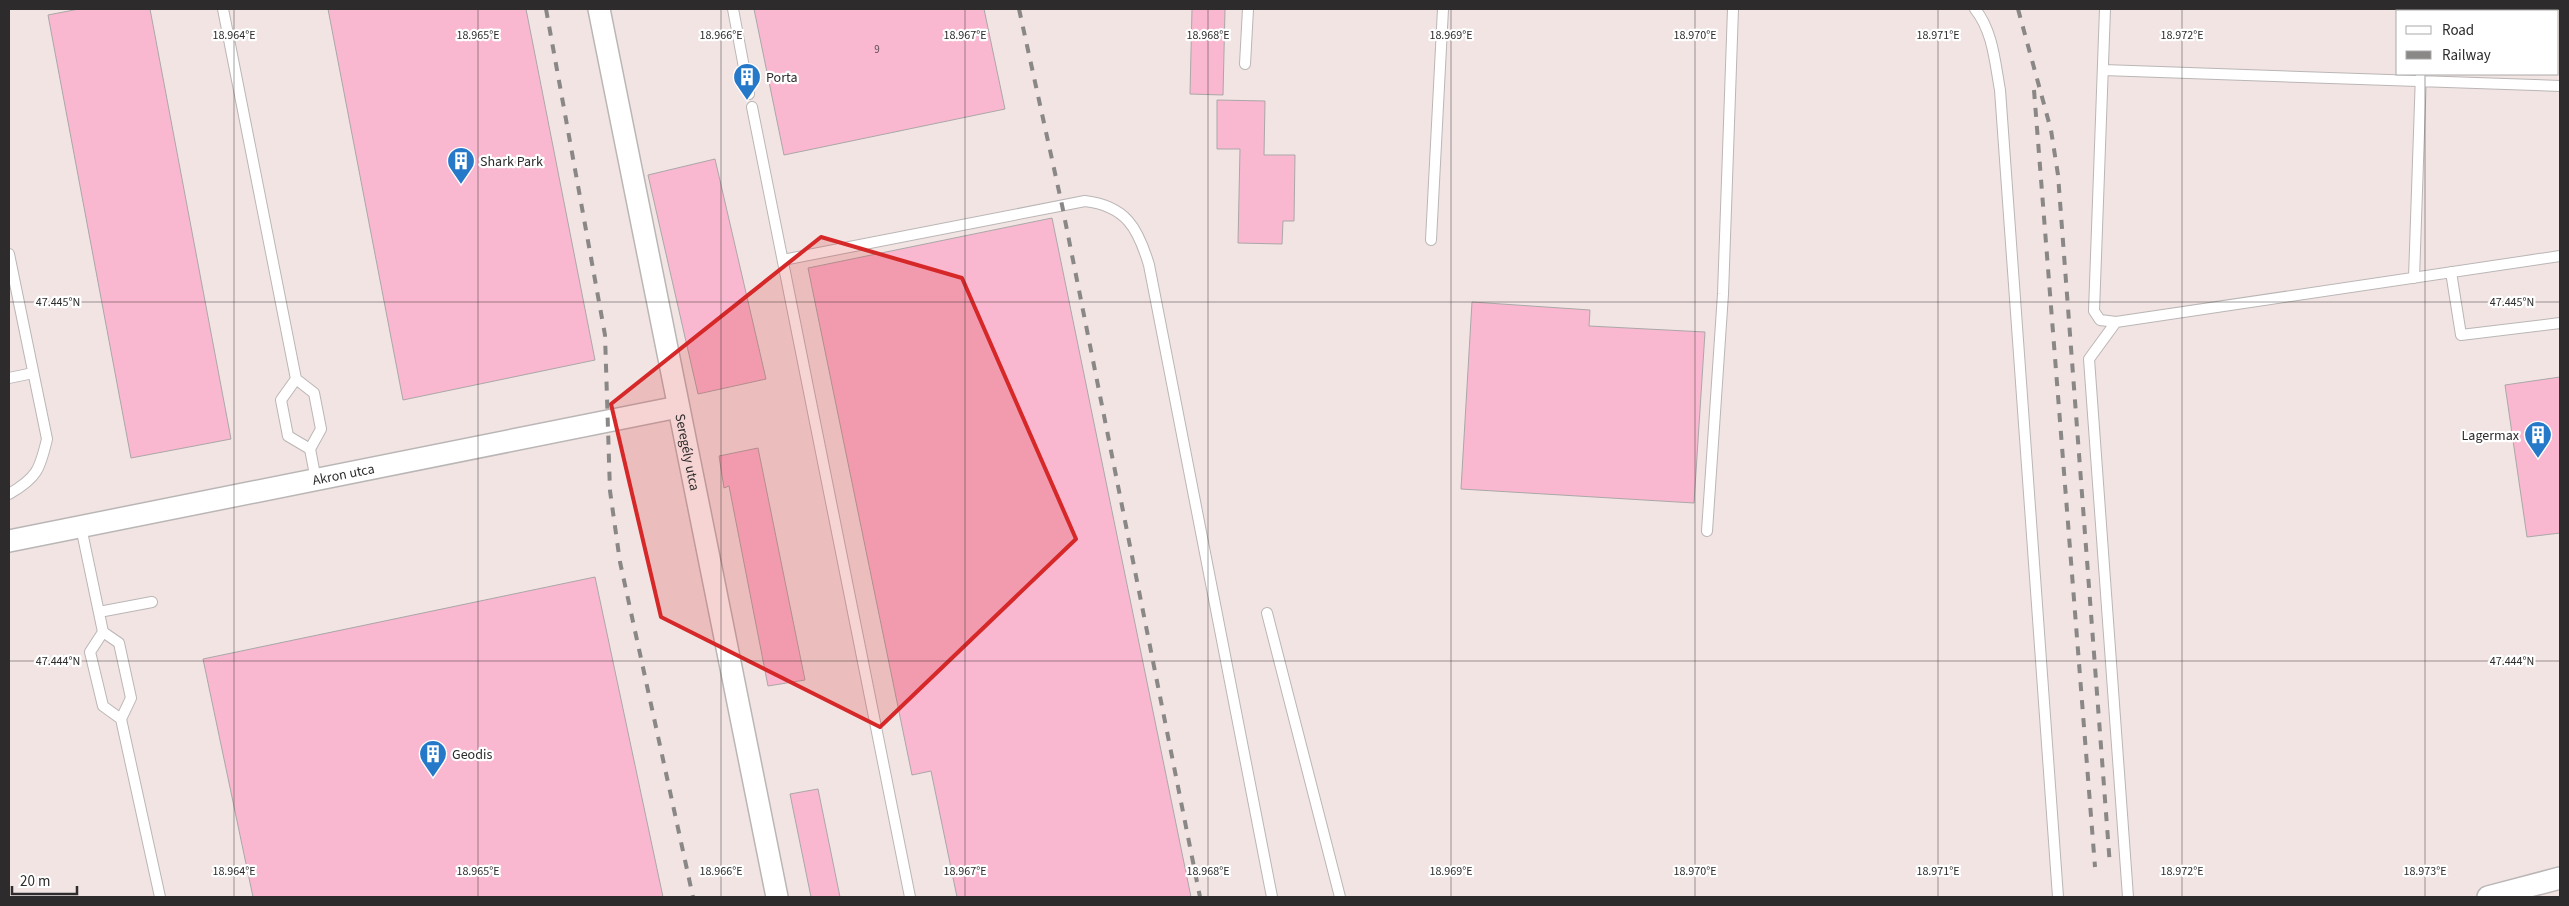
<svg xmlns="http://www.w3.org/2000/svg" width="2569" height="906" font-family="'Source Sans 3',sans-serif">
<rect width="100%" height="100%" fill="#f8f3f3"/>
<path fill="#f1e4e3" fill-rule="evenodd" d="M9,9H2560V897H9ZM2398,11H2558V74H2398Z"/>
<path fill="#f9b8d0" stroke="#aba7a8" d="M79,9H150L231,439L131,458L48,15Z
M328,9H526L595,360L403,400Z
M754,9H984L1005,109L784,155Z
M1192,9H1225L1223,95L1190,94Z
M1217,100L1265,101L1264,155H1295L1294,221H1283L1282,244L1238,243L1240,149H1217Z
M715,159L766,379L698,394L648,175Z
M1052,218L1191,897H957L931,771L912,775L808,268Z
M1472,302L1590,310L1589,326L1705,332L1694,503L1461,489Z
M2560,377V533L2527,537L2505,385Z
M758,448L805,680L768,686L729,486L724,488L719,456Z
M595,577L663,897H253L203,659Z
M818,789L840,897H811L790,794Z"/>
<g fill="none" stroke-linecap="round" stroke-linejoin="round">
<defs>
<path id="lane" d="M223,9L296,379L281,400L288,436L310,449L316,480
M733,9L749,94
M1975,9C1993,31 1995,63 2000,90L2058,897
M2105,9L2094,311L2100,320L2116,322L2560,256
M2423,11V9
M1245,64L1248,9
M2103,70L2560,86
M752,107L910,897
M1431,240L1443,9
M9,254L47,439C40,469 37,478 9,494
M783,260L1085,201C1126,206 1138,228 1149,265L1272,897
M2451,272L2461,335L2560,323
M2414,278L2421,74
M2116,322L2089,359L2128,897
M9,378L33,373
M296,379L314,393L321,429L310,449
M81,527L103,632L90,652L103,706L121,719L160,897
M1707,531L1723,294L1733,9
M99,612L152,602
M1267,613L1340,897
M103,632L119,643L131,698L121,719"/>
<g id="street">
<path id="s1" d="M599,9L777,897"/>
<path id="s2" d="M9,541L678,407"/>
<path d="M2488,897L2560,878"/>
</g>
</defs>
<use href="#lane" stroke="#bbb6b6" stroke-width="12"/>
<use href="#street" stroke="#bbb6b6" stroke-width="24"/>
<use href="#lane" stroke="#fff" stroke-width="10"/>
<use href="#street" stroke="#fff" stroke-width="21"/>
<path stroke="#8a8787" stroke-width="4" stroke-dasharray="9 9" stroke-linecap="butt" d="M546,9L605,335L610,491L620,562L693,897
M1019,9L1062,205L1200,897
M2018,9L2051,130L2058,175L2110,866
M2034,90L2095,867"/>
</g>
<path fill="#d62828" fill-opacity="0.2" stroke="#d62828" stroke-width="4" stroke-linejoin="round" d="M821,237L962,278L1076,539L880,727L661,617L611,404Z"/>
<path fill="none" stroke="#2d2b2b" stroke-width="1" stroke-opacity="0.45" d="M234,9V897M478,9V897M721,9V897M965,9V897M1208,9V897M1451,9V897M1695,9V897M1938,9V897M2182,9V897M2425,9V11M2425,74V897M9,302H2560M9,661H2560"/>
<defs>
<symbol id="building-pin" viewBox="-11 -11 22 30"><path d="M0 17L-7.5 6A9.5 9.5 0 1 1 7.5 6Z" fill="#2679c8" stroke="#fff"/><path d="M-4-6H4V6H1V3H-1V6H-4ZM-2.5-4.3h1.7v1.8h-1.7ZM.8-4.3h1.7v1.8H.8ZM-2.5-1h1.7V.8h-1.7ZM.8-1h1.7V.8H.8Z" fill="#fff"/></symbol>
</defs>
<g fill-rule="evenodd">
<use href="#building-pin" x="731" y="61" width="32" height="43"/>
<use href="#building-pin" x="445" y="145" width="32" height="43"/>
<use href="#building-pin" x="2522" y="419" width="32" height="43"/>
<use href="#building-pin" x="417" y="738" width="32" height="43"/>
</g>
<g text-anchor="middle" stroke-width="4.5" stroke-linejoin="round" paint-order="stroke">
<g font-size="11" fill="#604e54">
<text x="877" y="53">9</text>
</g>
<g font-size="14" fill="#2d2b2b" stroke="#fff" text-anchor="start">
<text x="766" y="82">Porta</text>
<text x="480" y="166">Shark Park</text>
<text x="2519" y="440" text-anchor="end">Lagermax</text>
<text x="452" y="759">Geodis</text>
</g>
<g font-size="14" fill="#2d2b2b" stroke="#fff">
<text dy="5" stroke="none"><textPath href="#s1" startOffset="452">Seregély utca</textPath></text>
<text dy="5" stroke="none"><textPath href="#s2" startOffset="341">Akron utca</textPath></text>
</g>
</g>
<g font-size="12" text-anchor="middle" fill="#2d2b2b" stroke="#fff" stroke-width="4.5" stroke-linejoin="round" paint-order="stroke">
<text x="234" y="39">18.964°E</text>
<text x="478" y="39">18.965°E</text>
<text x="721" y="39">18.966°E</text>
<text x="965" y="39">18.967°E</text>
<text x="1208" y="39">18.968°E</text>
<text x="1451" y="39">18.969°E</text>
<text x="1695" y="39">18.970°E</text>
<text x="1938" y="39">18.971°E</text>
<text x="2182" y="39">18.972°E</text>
<text x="58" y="306">47.445°N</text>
<text x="2512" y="306">47.445°N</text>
<text x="58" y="665">47.444°N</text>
<text x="2512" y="665">47.444°N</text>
<text x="234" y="875">18.964°E</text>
<text x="478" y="875">18.965°E</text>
<text x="721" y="875">18.966°E</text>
<text x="965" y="875">18.967°E</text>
<text x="1208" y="875">18.968°E</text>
<text x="1451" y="875">18.969°E</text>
<text x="1695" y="875">18.970°E</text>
<text x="1938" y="875">18.971°E</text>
<text x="2182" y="875">18.972°E</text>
<text x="2425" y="875">18.973°E</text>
</g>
<rect width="2569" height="906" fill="none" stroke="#2d2b2b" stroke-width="20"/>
<rect x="2396" y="10" width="162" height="65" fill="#ffffff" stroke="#abaaaa"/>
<rect x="2406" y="26" width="25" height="8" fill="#ffffff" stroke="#abaaaa"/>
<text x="2442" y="35" font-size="15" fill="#2d2b2b">Road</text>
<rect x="2406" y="51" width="25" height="8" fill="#8a8787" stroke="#abaaaa"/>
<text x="2442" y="60" font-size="15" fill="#2d2b2b">Railway</text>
<path d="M12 886v8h65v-8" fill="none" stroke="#2d2b2b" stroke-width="2.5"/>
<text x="20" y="886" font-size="15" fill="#2d2b2b" stroke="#ffffff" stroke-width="4" paint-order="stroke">20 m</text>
</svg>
